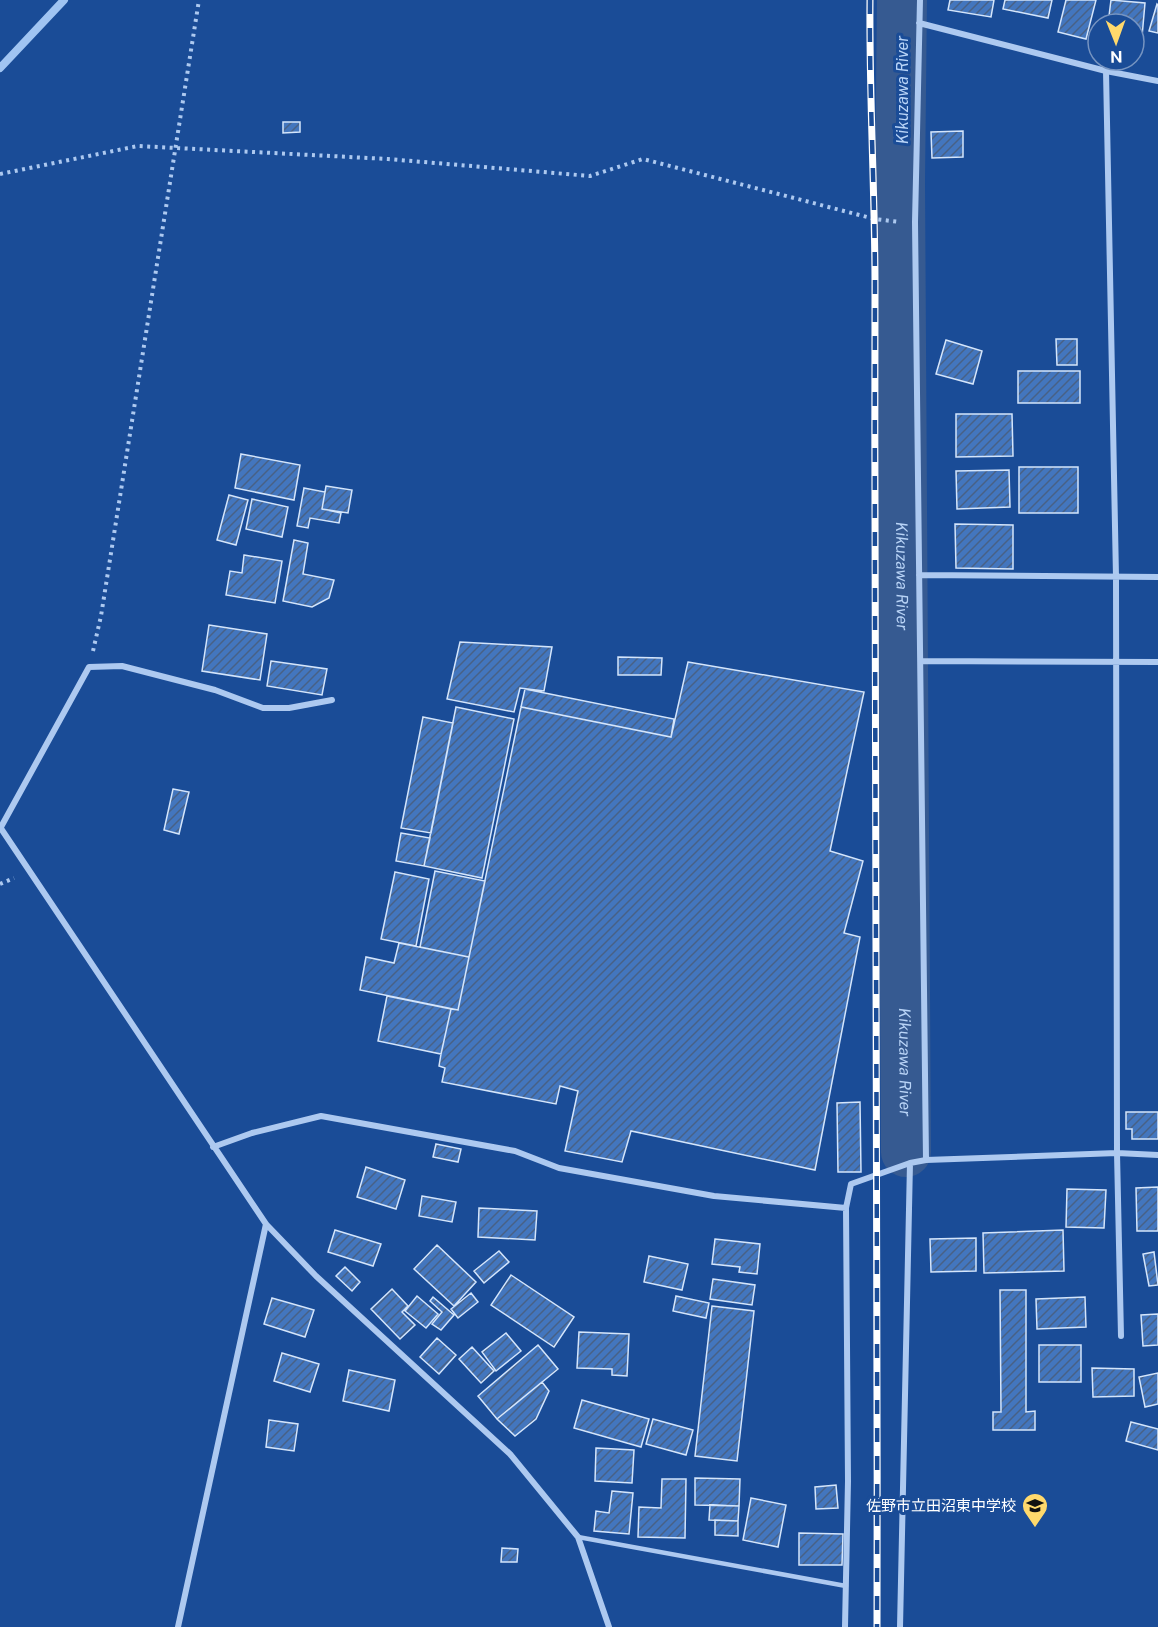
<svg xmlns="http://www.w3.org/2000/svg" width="1158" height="1627" font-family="'Public Sans','Noto Sans JP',sans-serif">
<defs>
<pattern id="building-hatch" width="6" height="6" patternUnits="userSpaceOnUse" patternTransform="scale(1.5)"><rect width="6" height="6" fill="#4376be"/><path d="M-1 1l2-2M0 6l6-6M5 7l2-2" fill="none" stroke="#486185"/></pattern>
</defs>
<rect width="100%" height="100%" fill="#1a4c97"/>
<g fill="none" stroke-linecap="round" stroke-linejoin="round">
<path stroke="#a0c4f2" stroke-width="8" d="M0,68L64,0"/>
<path stroke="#365a91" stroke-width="50" id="s1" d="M902,0L900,181L906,1152"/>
</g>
<path fill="url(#building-hatch)" stroke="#d4e5fb" stroke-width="1.5" d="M950,0H994L991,17L948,10Z
M1005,0H1052L1048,18L1003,9Z
M1066,0H1096L1086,39L1058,32Z
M1111,0L1145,3L1141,48L1134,47V24H1108Z
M1157,4L1158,5V33L1149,31Z
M283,122H300V132L283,133Z
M963,131V157L932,158L931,132Z
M1056,339H1077V365H1057Z
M946,340L982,351L973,384L936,374Z
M1018,371H1080V403H1018Z
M956,414H1012L1013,456L956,457Z
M241,454L300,465L294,500L235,488Z
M1019,467H1078V513H1019Z
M1009,470L1010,507L957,509L956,471Z
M326,486L352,490L348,513L322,509Z
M304,488L325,492L322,509L341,513L339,523L310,518L308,528L297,526Z
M229,495L248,500L236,545L217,540Z
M252,499L288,507L282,537L246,529Z
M955,524L1013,525V569L956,568Z
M294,540L308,543L303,574L334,580L329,598L312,607L283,601Z
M244,555L282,561L275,603L226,595L230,571L242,573Z
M209,625L267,634L260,680L202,671Z
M460,642L552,647L544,691L520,688L514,712L447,699Z
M618,657L662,658L661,675H618Z
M271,661L327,669L322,695L267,686Z
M688,662L864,692L830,851L863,861L844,933L860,937L815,1170L631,1131L622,1162L565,1151L578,1091L560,1086L556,1104L442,1082L445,1068L439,1066L441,1054L451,1009L458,1010L521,707L671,737Z
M525,689L674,719L671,737L521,707Z
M456,707L514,719L482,878L424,866Z
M423,717L453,723L431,833L401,828Z
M173,789L189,792L179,834L164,830Z
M401,833L430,838L424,866L396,861Z
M435,871L485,881L469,957L420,947Z
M395,872L429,879L416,946L381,939Z
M399,943L469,957L458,1010L360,990L366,957L394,963Z
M387,996L451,1009L441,1054L378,1041Z
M860,1102L861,1172H838L837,1103Z
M1126,1112H1158V1139H1132V1129H1126Z
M436,1144L461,1149L458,1162L433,1157Z
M366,1167L405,1180L396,1209L357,1197Z
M1158,1187V1231H1137L1136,1188Z
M1067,1189L1106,1190L1104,1228L1066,1227Z
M422,1196L456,1202L452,1222L419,1216Z
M479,1208L537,1211L535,1240L478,1237Z
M335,1230L381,1244L373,1266L328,1252Z
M1063,1230L1064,1271L984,1273L983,1233Z
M976,1238V1271L931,1272L930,1239Z
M715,1239L760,1244L757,1274L739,1272L740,1267L712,1264Z
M437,1245L476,1282L454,1306L414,1269Z
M499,1251L509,1262L484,1283L474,1271Z
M1154,1252L1158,1285L1149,1286L1143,1254Z
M649,1256L688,1264L682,1290L644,1282Z
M345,1267L360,1282L352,1291L336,1276Z
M511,1275L574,1317L554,1347L491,1305Z
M713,1279L755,1285L752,1305L710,1299Z
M392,1289L408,1306L402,1312L415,1325L400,1339L371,1309Z
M1000,1290H1026V1412L1035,1411V1430H993V1412H1001Z
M471,1293L478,1302L458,1318L451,1309Z
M417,1296L438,1314L426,1328L405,1311Z
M676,1296L709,1303L706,1318L673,1311Z
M433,1297L454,1315L441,1330L432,1324L442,1312L430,1301Z
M1085,1297L1086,1327L1037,1329L1036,1299Z
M272,1298L314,1310L305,1337L264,1324Z
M712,1306L754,1311L737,1461L695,1456Z
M1158,1314V1345L1143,1346L1141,1315Z
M579,1332L629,1334L627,1376L612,1375V1369L577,1368Z
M506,1333L521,1351L496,1371L482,1352Z
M437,1338L456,1355L439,1374L420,1357Z
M538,1345L558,1369L497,1419L478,1396Z
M1039,1345H1081V1382H1039Z
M472,1347L494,1371L481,1383L459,1359Z
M282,1353L319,1364L310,1392L274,1381Z
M1092,1368L1134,1369V1396L1093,1397Z
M349,1370L395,1380L389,1411L343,1401Z
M1158,1373V1404L1145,1407L1139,1377Z
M542,1382L549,1391L536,1419L515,1436L497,1419Z
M582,1400L649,1419L641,1447L574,1428Z
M653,1419L693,1430L686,1455L646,1444Z
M269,1420L298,1424L294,1451L266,1447Z
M1131,1422L1158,1429V1450L1126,1441Z
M596,1448L634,1450L632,1483L595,1481Z
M695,1478L740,1479L739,1506L695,1505Z
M662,1479H686L685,1538L638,1537L639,1507L661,1508Z
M836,1485L838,1508L816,1509L815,1487Z
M612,1491L633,1493L629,1534L594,1531L596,1511L609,1513Z
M751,1498L786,1505L778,1547L743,1540Z
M710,1505L739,1506L738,1521L709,1520Z
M715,1520L738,1521V1536L715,1535Z
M799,1533L843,1534L842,1565H799Z
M502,1548L518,1549L517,1562H501Z"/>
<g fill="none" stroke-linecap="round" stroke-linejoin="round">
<path stroke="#adc9f0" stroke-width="4" stroke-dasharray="3 4.5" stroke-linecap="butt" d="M0,174L138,146L388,159L590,176L643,159L875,219L900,222
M93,651L101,616L199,0
M0,884L14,878"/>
<path stroke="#adc9f0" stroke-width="4.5" d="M578,1537L846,1586"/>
<path stroke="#adc9f0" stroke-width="6" d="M920,0L915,222L926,1160
M919,23L1106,71L1158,81
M1106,71L1116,577L1117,1153L1121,1336
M919,575L1158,577
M921,661L1158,662
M0,827L266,1224L316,1276L510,1454L578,1537L609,1627
M1,827L89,667L122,666L215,690L263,708H289L332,700
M213,1147L252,1133L321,1116L515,1151L559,1168L714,1196L846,1208L851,1184L910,1163L926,1160L1117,1153L1158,1155
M178,1627L266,1224
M845,1627L848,1481L846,1208
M900,1627L910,1163"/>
<defs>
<path id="rail" d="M870,0C869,95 875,191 875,286C874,733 878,1180 877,1627"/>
</defs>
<use href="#rail" stroke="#fff" stroke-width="7"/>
<use href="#rail" stroke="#1a4c97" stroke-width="4.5" stroke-dasharray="14" stroke-linecap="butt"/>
</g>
<defs>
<symbol id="school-pin" viewBox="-11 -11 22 30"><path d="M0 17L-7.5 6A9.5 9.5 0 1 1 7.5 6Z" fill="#ffd96c" stroke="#1a4c97"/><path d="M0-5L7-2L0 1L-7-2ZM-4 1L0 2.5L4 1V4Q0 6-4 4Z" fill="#111"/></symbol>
</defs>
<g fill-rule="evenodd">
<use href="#school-pin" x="1020" y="1491" width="30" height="40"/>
</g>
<g text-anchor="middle" stroke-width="6" stroke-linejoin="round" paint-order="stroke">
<g font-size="15" fill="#fff" stroke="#1a4c97" text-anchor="end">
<text x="1016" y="1511">佐野市立田沼東中学校</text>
</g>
<g font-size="16" font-style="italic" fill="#b9d4f7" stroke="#1a4c97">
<text transform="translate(902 90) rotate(-90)" y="6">Kikuzawa River</text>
<text dy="6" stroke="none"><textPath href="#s1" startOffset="576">Kikuzawa River</textPath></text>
<text dy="6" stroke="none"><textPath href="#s1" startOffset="1062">Kikuzawa River</textPath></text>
</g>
</g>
<g transform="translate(1116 42) rotate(179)"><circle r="28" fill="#1a4c97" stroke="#7694c1" stroke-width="1.5"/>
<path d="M0-4.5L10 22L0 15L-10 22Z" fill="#ffd96c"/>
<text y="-9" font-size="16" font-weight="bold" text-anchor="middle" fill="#ffffff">N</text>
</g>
</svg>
